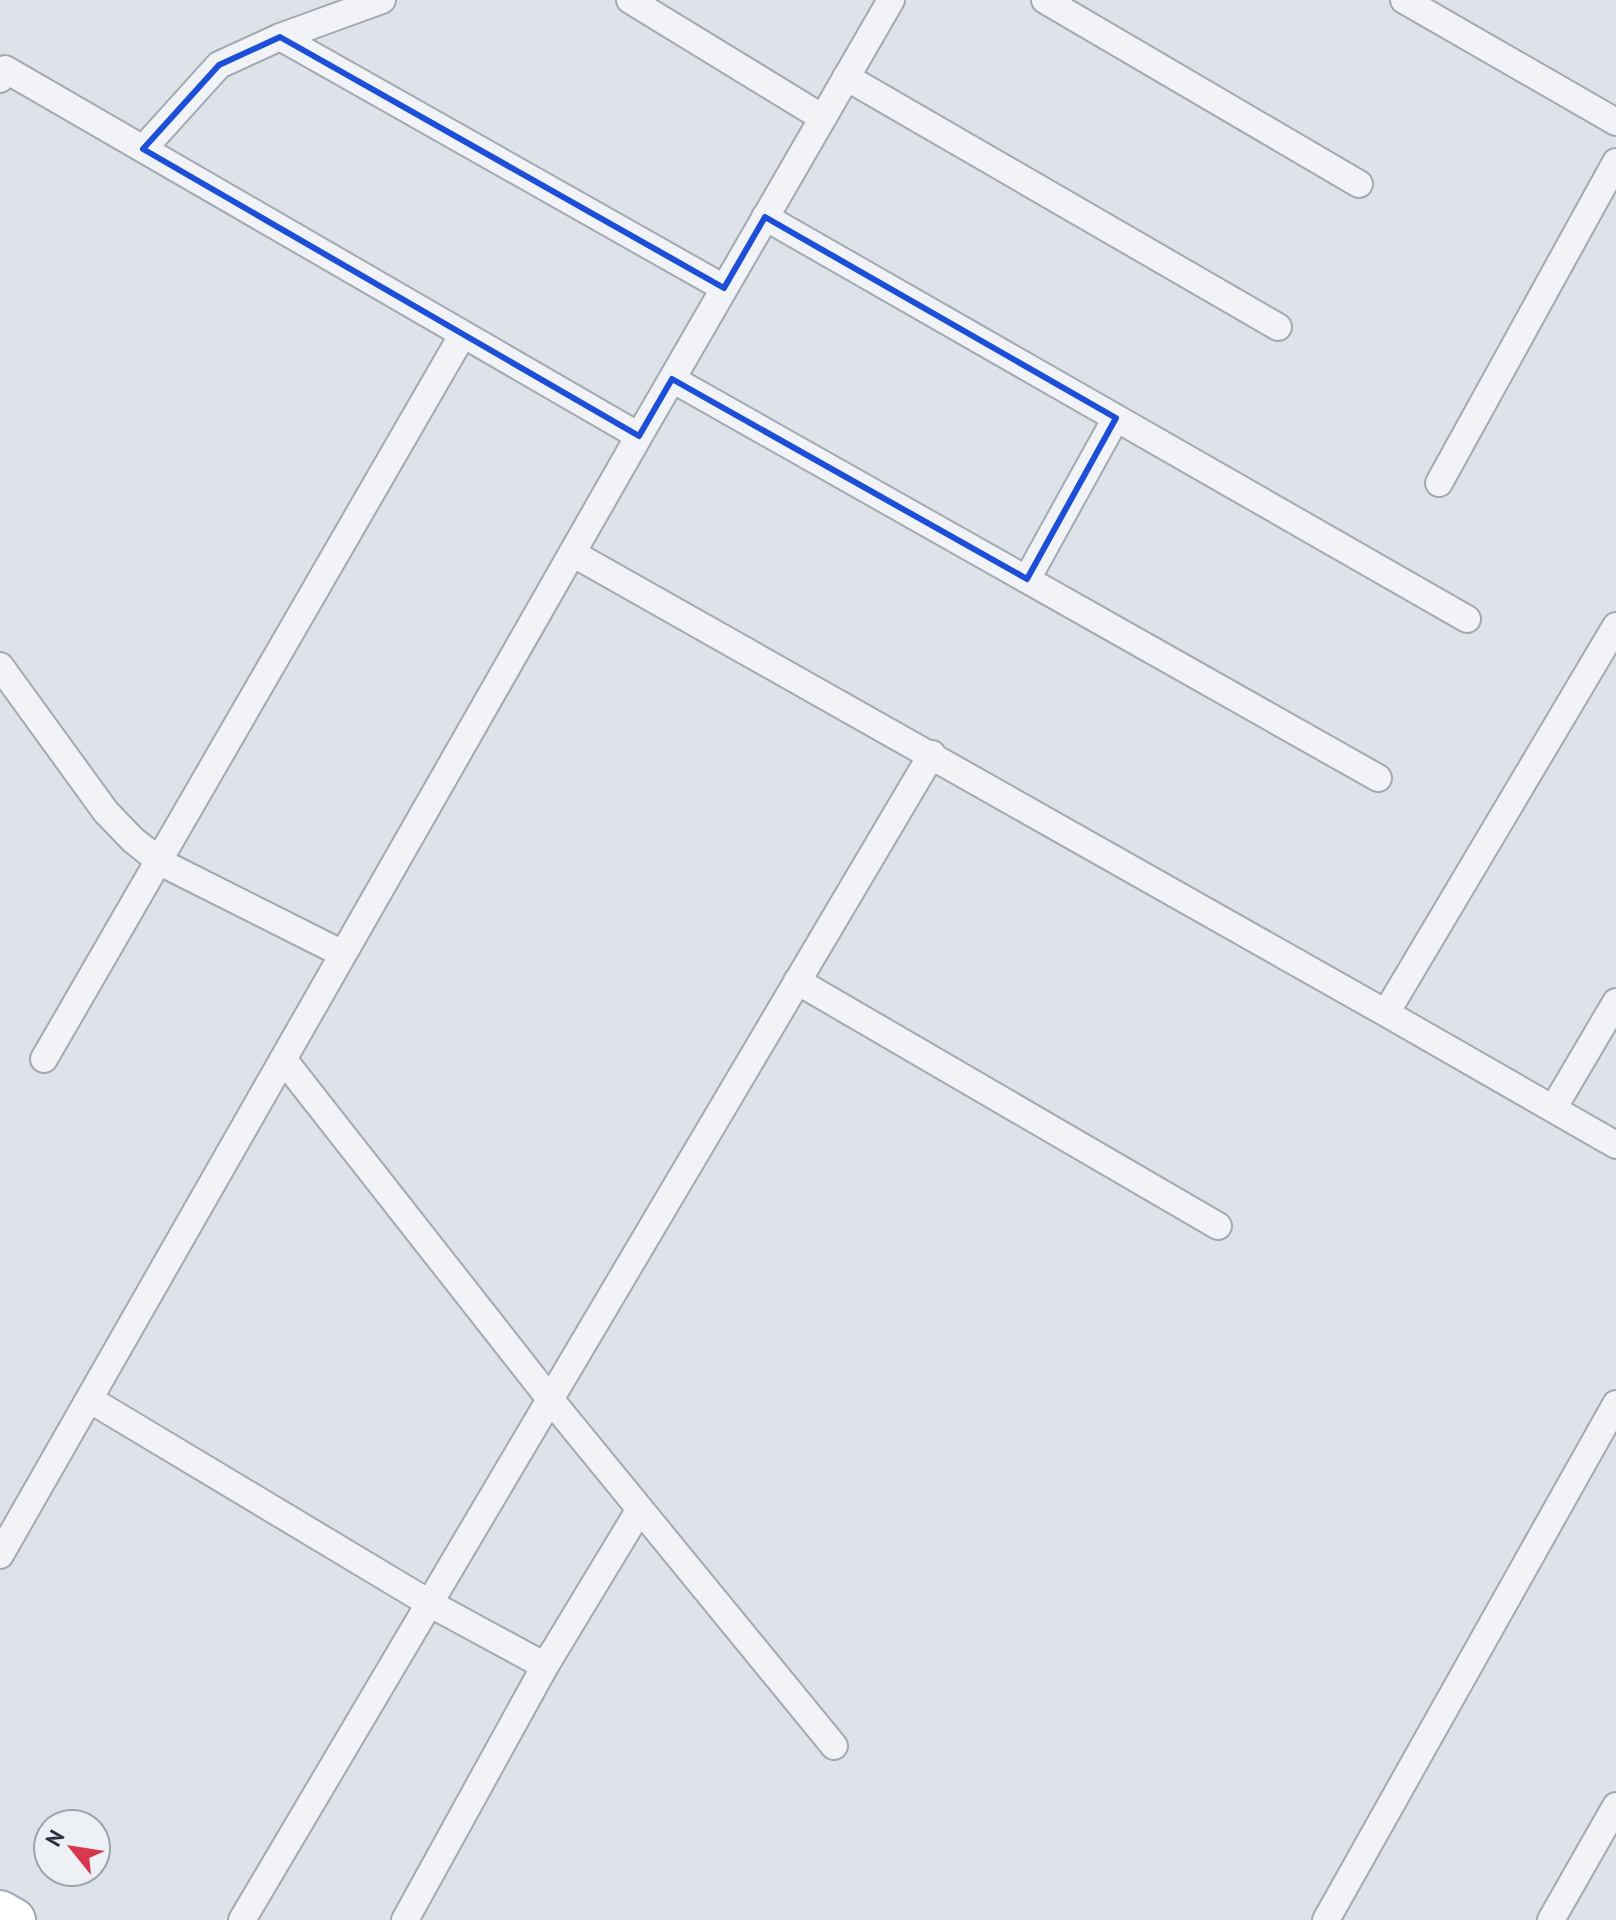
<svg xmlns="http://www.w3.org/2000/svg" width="1616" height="1920" font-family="'PT Sans',sans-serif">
<rect width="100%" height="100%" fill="#dee2e9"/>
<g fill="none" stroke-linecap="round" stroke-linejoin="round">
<defs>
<path id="minor" d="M630,0L823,118
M1045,0L1359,184
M1404,0L1616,122
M280,37L724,288
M846,77L1278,327
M0,79L5,69L639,436L0,1555
M143,149L219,65L280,37L382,0
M765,217L1467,619
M672,379L1378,778
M639,436L891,0
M1439,483L1616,162
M572,553L1386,1013L1616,626
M1027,579L1116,418
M0,666L106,812L133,840L162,863L343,954
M797,981L1218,1226
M1386,1013L1616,1145
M44,1059L463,334
M283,1059L550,1399L834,1746
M1553,1109L1616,1002
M89,1399L429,1603L545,1666
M242,1920L932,754
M405,1920L545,1666L640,1509
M1326,1920L1616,1404
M1551,1920L1616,1806"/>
<path id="primary" d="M0,1912L14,1920"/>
</defs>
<use href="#minor" stroke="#a3a9b3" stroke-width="30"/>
<use href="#primary" stroke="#9ca6b5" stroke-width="46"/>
<use href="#minor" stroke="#f1f3f7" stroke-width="26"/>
<use href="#primary" stroke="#fff" stroke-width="42"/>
</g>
<path fill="none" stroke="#1d4ed8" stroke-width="6" stroke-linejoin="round" d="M280,37L724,288L765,217L1116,418L1027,579L672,379L639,436L143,149L219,65Z"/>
<g transform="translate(72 1848) rotate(300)"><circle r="38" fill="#edf1f6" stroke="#9da4ae" stroke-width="2"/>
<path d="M0-6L14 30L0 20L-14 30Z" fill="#d93750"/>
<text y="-12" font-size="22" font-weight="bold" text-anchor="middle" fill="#263041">N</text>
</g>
</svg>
